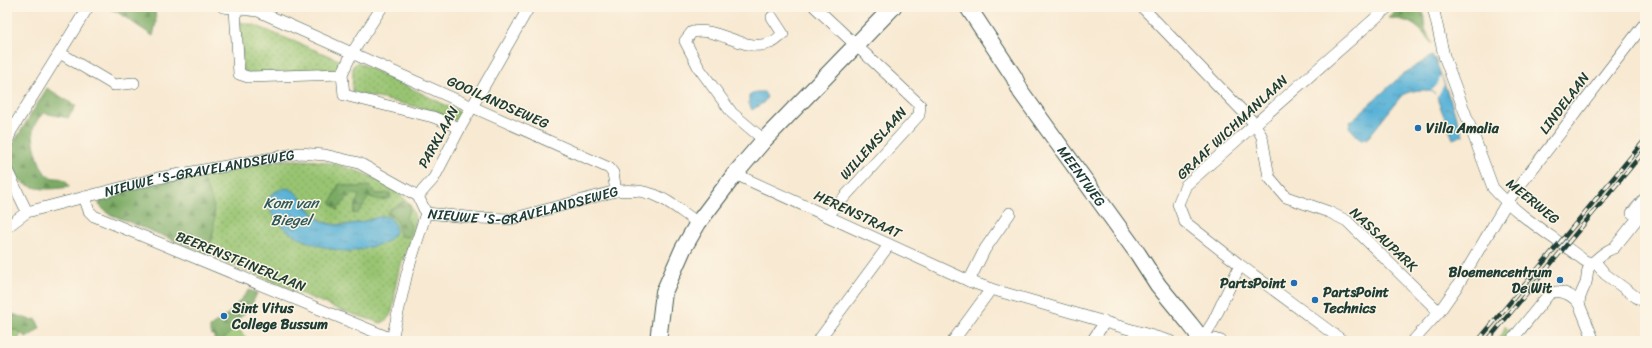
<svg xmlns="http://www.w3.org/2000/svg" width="1652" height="348" font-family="Sriracha,sans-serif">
<defs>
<pattern id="grass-dots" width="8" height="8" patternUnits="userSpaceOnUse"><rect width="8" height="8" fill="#99c572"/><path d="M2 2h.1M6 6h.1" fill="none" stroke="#7ca15e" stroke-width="1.8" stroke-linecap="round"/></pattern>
<pattern id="forest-firs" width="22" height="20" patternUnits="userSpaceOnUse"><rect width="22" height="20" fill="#7aaa64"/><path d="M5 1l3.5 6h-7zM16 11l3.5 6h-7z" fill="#638c53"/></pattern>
<pattern id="water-ripples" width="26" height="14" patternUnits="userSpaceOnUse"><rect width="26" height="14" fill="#5ab2d7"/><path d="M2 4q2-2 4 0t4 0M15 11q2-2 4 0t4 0" fill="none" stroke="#4a92af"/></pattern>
</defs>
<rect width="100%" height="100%" fill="#fcf5e5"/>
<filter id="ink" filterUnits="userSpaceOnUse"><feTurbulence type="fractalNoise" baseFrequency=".025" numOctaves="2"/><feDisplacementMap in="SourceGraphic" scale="8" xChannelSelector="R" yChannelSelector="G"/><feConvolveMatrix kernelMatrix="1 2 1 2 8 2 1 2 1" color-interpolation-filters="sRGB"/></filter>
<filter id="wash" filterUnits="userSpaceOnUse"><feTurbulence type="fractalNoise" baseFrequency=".012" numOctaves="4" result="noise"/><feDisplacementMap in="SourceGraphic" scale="16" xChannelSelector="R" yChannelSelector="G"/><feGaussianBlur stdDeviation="0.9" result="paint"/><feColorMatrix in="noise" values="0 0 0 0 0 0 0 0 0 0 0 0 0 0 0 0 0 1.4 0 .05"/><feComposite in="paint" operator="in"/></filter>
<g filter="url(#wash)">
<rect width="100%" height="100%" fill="#f8e9d2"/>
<path fill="url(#grass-dots)" stroke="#5c8153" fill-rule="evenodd" d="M240,22L254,25L344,62L339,70L246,74L243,70Z
M357,62L458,111L460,116L456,121L435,111L352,92L353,66Z
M283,160C297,160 312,160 325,162C354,168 422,189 415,229C415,233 411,239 410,243C404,256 399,269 396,283C394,296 396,318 381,323L340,310L207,254L213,236L200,175ZM299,196C318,220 324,229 357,223L305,241Z
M1505,326L1509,330H1515L1505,341H1497L1503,333Z
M7,330H16L22,333L17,341H7Z"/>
<path fill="url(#forest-firs)" stroke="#4c744c" d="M105,7H155L156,23L153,36L117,12Z
M1405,9L1416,8L1422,11L1424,14L1425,28L1432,44C1417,25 1412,20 1388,18L1397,11Z
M47,88L76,106L68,118L44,113C39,117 34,124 33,131C32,140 39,166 45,173C53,183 64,172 69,187C49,190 26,192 14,173C9,165 8,158 10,149Z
M200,175C218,206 218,221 207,254L107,213L99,205L101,199L107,193Z
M339,184L356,187L369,186L377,194L390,193L391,198L381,200L369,197L358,213L353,214L359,195L351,194L337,210L331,203Z
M405,201L411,206L406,218L411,225L409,237L400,236L396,219L386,214L390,209Z
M249,290L257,293C252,306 245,315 233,323L236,327L222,341H211L215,338L210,333V327L229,313Z
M7,312L31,320L36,319L40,328L30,336L26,337L16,330H7Z"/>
<path fill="#99c572" stroke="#5c8153" d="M236,327L250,341H222Z"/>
<path fill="url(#water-ripples)" stroke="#3c7886" d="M1432,56L1435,59L1463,135L1453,139L1438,101L1437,95C1428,87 1412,90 1402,95L1367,139L1361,140L1349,127L1350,122L1403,74Z
M756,92H764L767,97L763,103L752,110L749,104V96Z
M287,188C295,190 300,197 305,204C308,208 311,212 315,216C333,234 362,221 383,216C392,217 394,221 396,230C390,242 382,244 369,247C365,248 359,250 354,251C334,253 295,240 281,225C274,218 270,210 266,202C270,193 277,190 287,188Z"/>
<path fill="#f8e9d2" d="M1441,75L1444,85L1437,97L1435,93L1431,91L1437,85Z"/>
</g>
<g filter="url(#ink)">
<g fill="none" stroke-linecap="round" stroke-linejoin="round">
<defs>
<g id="street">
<path d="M223,7L258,11L609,168L613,173L616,191"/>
<path d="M382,7L352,53L342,74L344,95L433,117L460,128"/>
<path d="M815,7L920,105L919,115L828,215"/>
<path d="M1142,7L1255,124L1262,137L1269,177L1286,197L1329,212L1347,221L1439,312"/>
<path d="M1433,7L1444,56L1493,188C1519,217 1555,238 1585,261L1597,264L1605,274L1636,297L1645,302"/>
<path d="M235,9L239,74L248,77L342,74"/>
<path d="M60,53L114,85L134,83"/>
<path d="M764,140L732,113L699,68L685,41L692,32C718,26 744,53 770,43C775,42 779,37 783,34L772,17"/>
<path d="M7,143L11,131L88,7"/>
<path d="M7,170L27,212"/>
<path d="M735,174L969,281L991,289L1170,341"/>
<path d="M418,196L434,178L460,128L529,7"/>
<path d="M84,197L89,211L94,216L397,341"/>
<path id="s1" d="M426,213L478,218L511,219L616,191C656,187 668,202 698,223"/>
<path d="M1632,213L1645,198"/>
<path id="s2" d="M7,227L27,212L158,178L300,153L325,155L359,163L418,196L426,213"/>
<path d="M1240,265L1343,341"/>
<path d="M969,281L985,249L1010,213"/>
<path d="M392,339L407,273L426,213"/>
<path d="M818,341L889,245"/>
<path d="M953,341L991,289"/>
<path d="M1092,341L1105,322"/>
<path d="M1201,341L1213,322L1240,265L1185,222L1178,204L1186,185L1388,7"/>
<path d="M1205,341L1215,339L1221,341"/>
<path d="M1413,341L1439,312L1458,285L1507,202L1645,23"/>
<path d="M1511,341L1549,294C1559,288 1573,295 1579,304"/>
<path d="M1594,341L1579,304C1579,296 1583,290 1586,283C1587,279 1587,274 1588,270C1590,263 1606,250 1614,248L1645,209"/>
</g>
<g id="secondary">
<path id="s3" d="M968,7L1014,77L1021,92L1138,254L1158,285L1190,324L1197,333L1199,341"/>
<path d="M658,341L664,292L683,249L698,223L735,174L764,140L893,7"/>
</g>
</defs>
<use href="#street" stroke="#40574c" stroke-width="12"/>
<use href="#secondary" stroke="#40574c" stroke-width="18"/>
<use href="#street" stroke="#fff" stroke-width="11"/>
<use href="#secondary" stroke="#fff" stroke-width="16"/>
<defs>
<path id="rail" d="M1478,341L1645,140
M1487,341L1645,150"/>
</defs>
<use href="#rail" stroke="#1f3d34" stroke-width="4.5"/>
<use href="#rail" stroke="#fcf5e5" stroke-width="3" stroke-dasharray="9" stroke-linecap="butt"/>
</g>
</g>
<g fill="#1f6fb2" stroke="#fcf5e5" stroke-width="1.5">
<circle cx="1418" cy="128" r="4"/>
<circle cx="1560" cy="280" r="4"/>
<circle cx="1294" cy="283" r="4"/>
<circle cx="1315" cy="300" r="4"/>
<circle cx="224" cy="316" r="4"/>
</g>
<g text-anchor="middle" stroke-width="3" stroke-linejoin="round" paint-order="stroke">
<g font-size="14" fill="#1f3d34" stroke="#fcf5e5">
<text transform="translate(498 102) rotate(24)" y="5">GOOILANDSEWEG</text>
<text transform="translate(1564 103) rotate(-53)" y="5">LINDELAAN</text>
<text transform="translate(1232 127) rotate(-43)" y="5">GRAAF WICHMANLAAN</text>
<text transform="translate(438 137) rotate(-61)" y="5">PARKLAAN</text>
<text transform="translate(873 143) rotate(-48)" y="5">WILLEMSLAAN</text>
<text dy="5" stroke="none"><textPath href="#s2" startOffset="202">NIEUWE 'S-GRAVELANDSEWEG</textPath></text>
<text dy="5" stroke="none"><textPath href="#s3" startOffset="204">MEENTWEG</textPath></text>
<text dy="5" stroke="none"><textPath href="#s1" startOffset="99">NIEUWE 'S-GRAVELANDSEWEG</textPath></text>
<text transform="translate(1533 201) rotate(39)" y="5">MEERWEG</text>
<text transform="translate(858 214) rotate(25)" y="5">HERENSTRAAT</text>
<text transform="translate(1384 239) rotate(43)" y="5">NASSAUPARK</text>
<text transform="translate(241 261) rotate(22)" y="5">BEERENSTEINERLAAN</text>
</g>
<g font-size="14" font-weight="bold" fill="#1f3d34" stroke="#fcf5e5" text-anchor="start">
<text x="1426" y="133">Villa Amalia</text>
<text x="1552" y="277" text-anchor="end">Bloemencentrum<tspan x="1552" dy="16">De Wit</tspan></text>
<text x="1286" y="288" text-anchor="end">PartsPoint</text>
<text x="1323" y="297">PartsPoint<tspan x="1323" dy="16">Technics</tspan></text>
<text x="232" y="313">Sint Vitus<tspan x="232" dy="16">College Bussum</tspan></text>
</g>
<g font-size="15" font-style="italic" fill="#2e5a5d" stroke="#fcf5e5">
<text x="291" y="208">Kom van<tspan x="291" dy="17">Biegel</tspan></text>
</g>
</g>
<rect width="1652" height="348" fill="none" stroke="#fcf5e5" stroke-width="24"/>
</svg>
